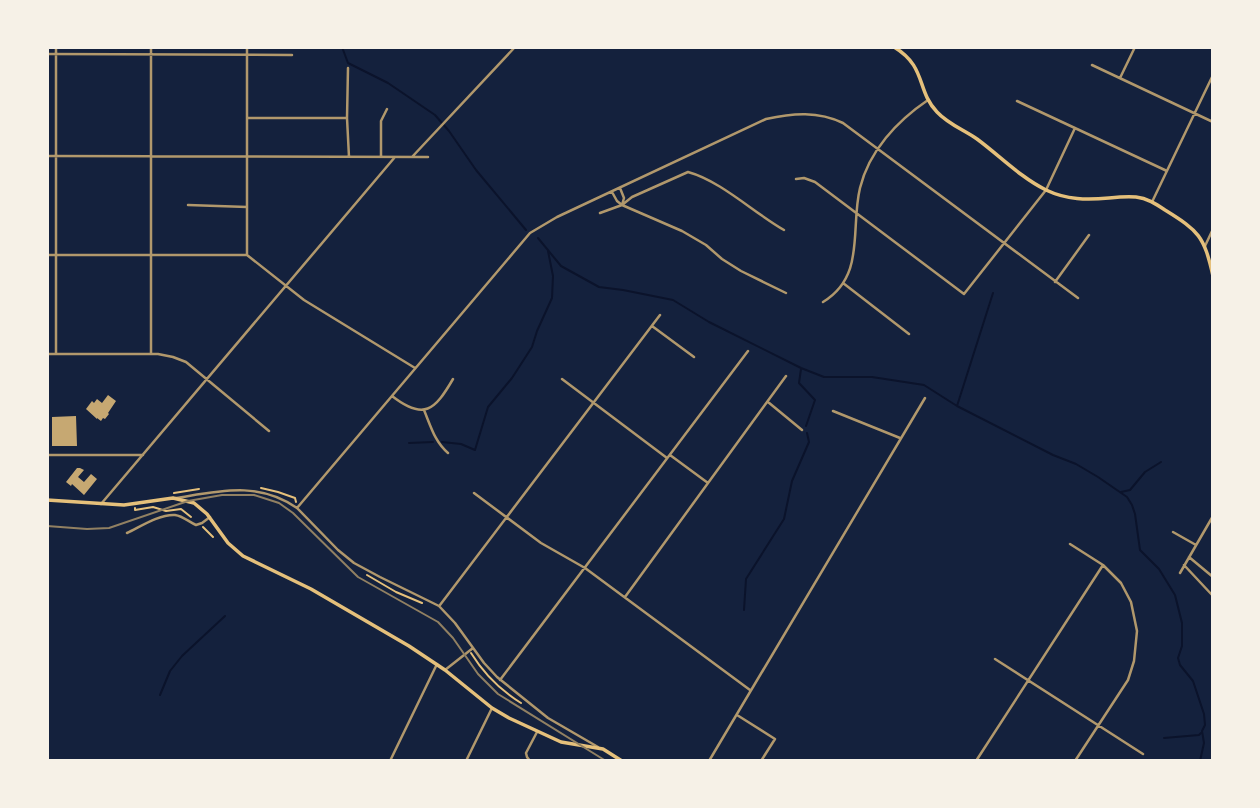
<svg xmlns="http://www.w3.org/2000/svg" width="1260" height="808" font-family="'Exo 2',sans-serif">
<rect width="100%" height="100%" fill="#14213d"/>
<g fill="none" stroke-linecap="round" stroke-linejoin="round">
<path stroke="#0b132b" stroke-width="2" d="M342,47L348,63L388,83L435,115L449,131L476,170L526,230
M538,238L561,266L599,287L623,290L673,300L709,322L801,368L824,377H872L924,385L957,406L1053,455L1076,464L1098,477L1127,497L1132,505L1135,514L1140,550L1159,569L1175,595L1182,623V646L1178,658L1180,665L1193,681L1204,714L1205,725L1202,731L1204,743L1200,761
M801,369L799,383L815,400L806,426
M957,406L993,293
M442,442L461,444L475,450L488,407L512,378L532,347L537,331L552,298L553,276L548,251
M409,443L433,442
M1121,492L1130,490L1145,472L1161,462
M744,610L746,579L784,519L792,481L809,442L807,433
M160,695L170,671L182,656L225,616
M1164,738L1199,735L1201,733"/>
</g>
<path fill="#c6a872" d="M108,395L116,401L108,413L109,414L105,419L103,418L101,421L97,418V419L86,409L92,401L94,403L97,399L102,403Z
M76,416L77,446H52V417Z
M77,468H80L84,470L78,477L84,482L91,474L97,479L84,495L72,484L71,486L66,482Z"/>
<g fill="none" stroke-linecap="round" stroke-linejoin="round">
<path stroke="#e5c07b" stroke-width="2" d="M261,488L278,492L295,498L296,502
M174,493L199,489
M135,508V510L153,507L166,511L181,509L191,517
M203,527L213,537
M367,575L396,592L422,603
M471,653C484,674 500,690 521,703"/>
<path stroke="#b1986c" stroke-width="2.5" d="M56,47V354
M151,47V354
M47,54L292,55
M1092,65L1213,122
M348,68L347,118L349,157
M1120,78L1135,47
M1017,101L1167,171
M248,118H347
M47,156L428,157
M381,157V121L387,109
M412,157L515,47
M796,179L804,178L815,182L964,294L1046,190L1075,128
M620,188L624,198L622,205
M612,192L617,201L622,205L682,231L706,245L722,259L741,271L786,293
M1152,202L1213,75
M188,205L247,207
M600,213L622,205L632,197L688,172C721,181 754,213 784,230
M1205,246L1213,229
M247,254V47
M47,255H247L304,300L415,368
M1055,282L1089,235
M843,283L909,334
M823,302C866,276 850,229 860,188C869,151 897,121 928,100
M652,326L694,357
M47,354H158L173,357L186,362L269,431
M562,379L667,458
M392,396C424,421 435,410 453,379
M768,402L802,430
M424,410C431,427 435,442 448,453
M833,411L900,438
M47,455H143
M670,455L708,483
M474,493L541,543L585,568L750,690
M176,498C220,491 258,481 297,508L338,550L354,563L380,577L439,606L455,623L484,663L497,677L548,718L598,747
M101,504L395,157
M297,508L530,233L557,217L766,119C793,113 818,111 843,123L1078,298
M1173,532L1196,545
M127,533C140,527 159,514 175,515C183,516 189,522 196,525L202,523L210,517
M1070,544L1103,565L1121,583L1131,602L1137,631L1134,661L1128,680L1075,761
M1189,557L1213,577
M1184,565L1213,596
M1180,573L1213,516
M625,597L786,376
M440,605L660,315
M995,659L1143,754
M445,670L473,648
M500,680L748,351
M737,715L775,739L761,761
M390,761L437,664
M466,761L492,708
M530,761L527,757L526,753L537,732
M709,761L925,398
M976,761L1103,565"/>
<path stroke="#e5c07b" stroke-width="3.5" d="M894,47C927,67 916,90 937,112C948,124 964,130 977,139C1000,156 1020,177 1046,190C1067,200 1087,200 1109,198C1118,197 1127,196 1136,197C1147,198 1156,204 1165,210C1199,231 1204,236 1213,276
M47,500L124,505L173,498L194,503L207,514L228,543L243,556L311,589L409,646L445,670L492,708L509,718L561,742L603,749L622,761"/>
<path stroke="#918062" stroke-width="2" d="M47,526L87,529L109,528L188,501L222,495H254L279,503L293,513L358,577L438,622L453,638L478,674L498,694L606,761"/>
</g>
<rect width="1260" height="808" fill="none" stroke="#f6f1e7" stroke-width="98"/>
</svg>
